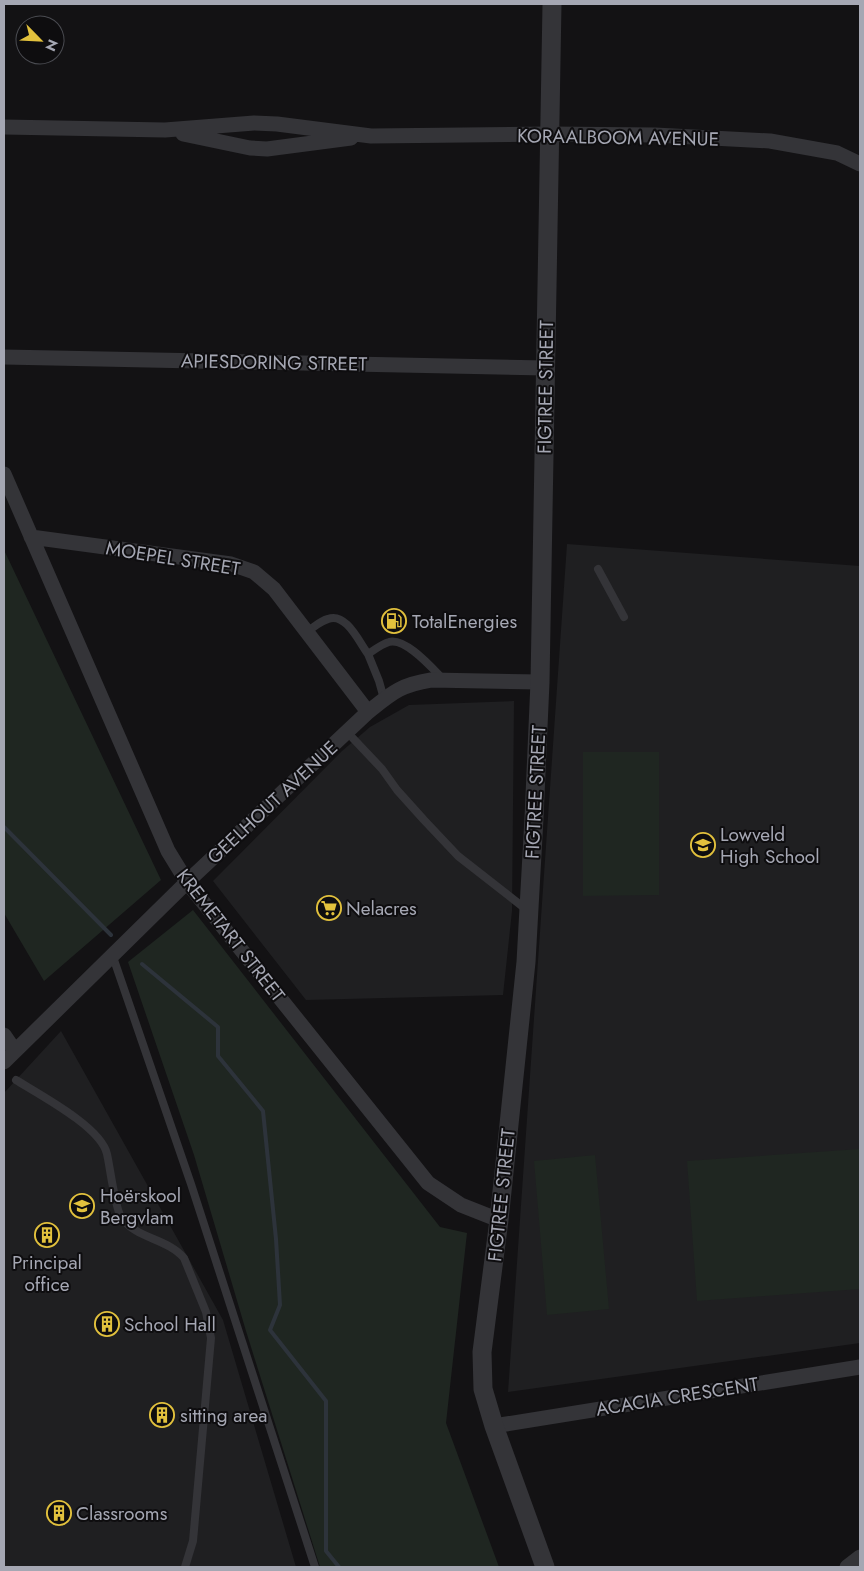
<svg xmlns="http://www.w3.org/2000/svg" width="864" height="1571" font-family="Jost,sans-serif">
<rect width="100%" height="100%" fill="#131214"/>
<path fill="#1f1f21" d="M567,544L860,566V1343L508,1392Z
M514,701L512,911L503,995L306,1000L213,881L342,751L370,727L409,705Z
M61,1031L223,1320L296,1567H4V1093Z"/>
<path fill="#1f2621" d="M4,550L161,880L44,981L4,913Z
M583,752H659V895L583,896Z
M193,910L440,1227L467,1233L446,1423L499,1567H320L246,1331L194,1155L128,962Z
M860,1149V1289L697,1301L687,1161Z
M595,1155L609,1309L547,1315L534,1161Z"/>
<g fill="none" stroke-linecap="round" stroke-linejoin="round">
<path stroke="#2d333b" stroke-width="4" d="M4,827L111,935
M142,964L218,1027V1056L263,1111L276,1239L280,1305L270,1330L326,1401V1551L339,1567"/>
<path stroke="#343438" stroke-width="8" d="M598,569L624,617
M306,632C313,628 320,621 328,619C346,612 359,642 368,654
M384,699L379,681L368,654C374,650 382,644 389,642C405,637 432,668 443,679
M347,732L382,769L397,790L424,820L458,856L527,910
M112,954L191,1184L315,1567
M16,1080C40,1095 101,1127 107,1154C110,1167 115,1208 121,1217C136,1239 167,1238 184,1258L206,1312L211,1338L193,1541L185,1567"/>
<path stroke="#343438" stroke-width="15" d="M4,127L165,130L254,123L277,124L371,136L550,134L655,135L770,141L837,153L860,164
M183,134L250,148L267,149L351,138
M4,357L545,368
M4,474L168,851L187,882L428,1183L461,1205L499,1220
M31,537L231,564L254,572L274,589L368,712
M4,1035L15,1051
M4,1062L187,882L368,712C392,693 400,685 431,680L540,682
M494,1426L860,1367
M847,1567L860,1557"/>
<path stroke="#343438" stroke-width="19" d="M545,1567L494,1426L483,1389L482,1352L499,1220L526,962L534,818L540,682L552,4"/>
</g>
<defs>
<symbol id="fuel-ring" viewBox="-11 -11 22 22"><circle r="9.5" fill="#0e0d0f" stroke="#e2c13d" stroke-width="1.5"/><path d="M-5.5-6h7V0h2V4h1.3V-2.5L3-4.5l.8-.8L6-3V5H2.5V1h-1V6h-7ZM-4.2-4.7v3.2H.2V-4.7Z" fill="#e2c13d"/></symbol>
<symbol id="school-ring" viewBox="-11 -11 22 22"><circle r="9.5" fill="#0e0d0f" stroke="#e2c13d" stroke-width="1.5"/><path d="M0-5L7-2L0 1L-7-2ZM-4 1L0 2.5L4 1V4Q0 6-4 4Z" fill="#e2c13d"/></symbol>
<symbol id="supermarket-ring" viewBox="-11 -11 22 22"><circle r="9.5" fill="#0e0d0f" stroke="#e2c13d" stroke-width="1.5"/><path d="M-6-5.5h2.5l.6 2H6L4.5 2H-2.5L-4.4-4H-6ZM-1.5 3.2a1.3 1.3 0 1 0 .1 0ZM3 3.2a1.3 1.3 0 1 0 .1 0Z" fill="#e2c13d"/></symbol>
<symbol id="building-ring" viewBox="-11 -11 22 22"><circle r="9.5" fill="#0e0d0f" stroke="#e2c13d" stroke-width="1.5"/><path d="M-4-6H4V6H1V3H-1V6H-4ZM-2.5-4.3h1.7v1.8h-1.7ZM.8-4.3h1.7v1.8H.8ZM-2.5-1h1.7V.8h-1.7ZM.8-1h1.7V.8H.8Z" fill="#e2c13d"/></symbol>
</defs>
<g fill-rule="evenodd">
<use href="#fuel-ring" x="380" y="607" width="28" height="28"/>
<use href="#school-ring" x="689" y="831" width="28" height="28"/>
<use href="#supermarket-ring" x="315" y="894" width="28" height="28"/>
<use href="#school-ring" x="68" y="1192" width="28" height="28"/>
<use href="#building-ring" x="33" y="1221" width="28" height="28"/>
<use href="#building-ring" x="93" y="1310" width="28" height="28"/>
<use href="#building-ring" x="148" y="1401" width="28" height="28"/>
<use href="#building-ring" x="45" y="1499" width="28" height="28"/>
</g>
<g text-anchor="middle" stroke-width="4" stroke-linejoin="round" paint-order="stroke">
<g font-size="19" fill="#a5a7b3" stroke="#0e0d0f">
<text transform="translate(618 137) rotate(1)" y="7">KORAALBOOM AVENUE</text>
<text transform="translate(274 362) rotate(1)" y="7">APIESDORING STREET</text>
<text transform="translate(545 387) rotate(-89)" y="7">FIGTREE STREET</text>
<text transform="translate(173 558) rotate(9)" y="7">MOEPEL STREET</text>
<text transform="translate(535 792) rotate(-87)" y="7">FIGTREE STREET</text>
<text transform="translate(272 802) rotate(-43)" y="7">GEELHOUT AVENUE</text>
<text transform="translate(231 935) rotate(52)" y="7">KREMETART STREET</text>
<text transform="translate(501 1195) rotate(-84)" y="7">FIGTREE STREET</text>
<text transform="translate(677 1396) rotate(-9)" y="7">ACACIA CRESCENT</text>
</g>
<g font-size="19" fill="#a5a7b3" stroke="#0e0d0f" text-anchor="start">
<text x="412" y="628">TotalEnergies</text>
<text x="720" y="841">Lowveld<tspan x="720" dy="22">High School</tspan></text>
<text x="346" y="915">Nelacres</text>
<text x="100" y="1202">Hoërskool<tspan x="100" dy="22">Bergvlam</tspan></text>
<text x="47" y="1269" text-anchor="middle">Principal<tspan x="47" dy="22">office</tspan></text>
<text x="124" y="1331">School Hall</text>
<text x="180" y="1422">sitting area</text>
<text x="76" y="1520">Classrooms</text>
</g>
</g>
<rect width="864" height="1571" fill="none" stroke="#a5a7b3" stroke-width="10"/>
<g transform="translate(40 40) rotate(114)"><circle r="24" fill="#0e0d0f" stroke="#4a4b51"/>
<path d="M0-4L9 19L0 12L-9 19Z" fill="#e2c13d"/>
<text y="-8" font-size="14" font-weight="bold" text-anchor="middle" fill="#a5a7b3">N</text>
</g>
</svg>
